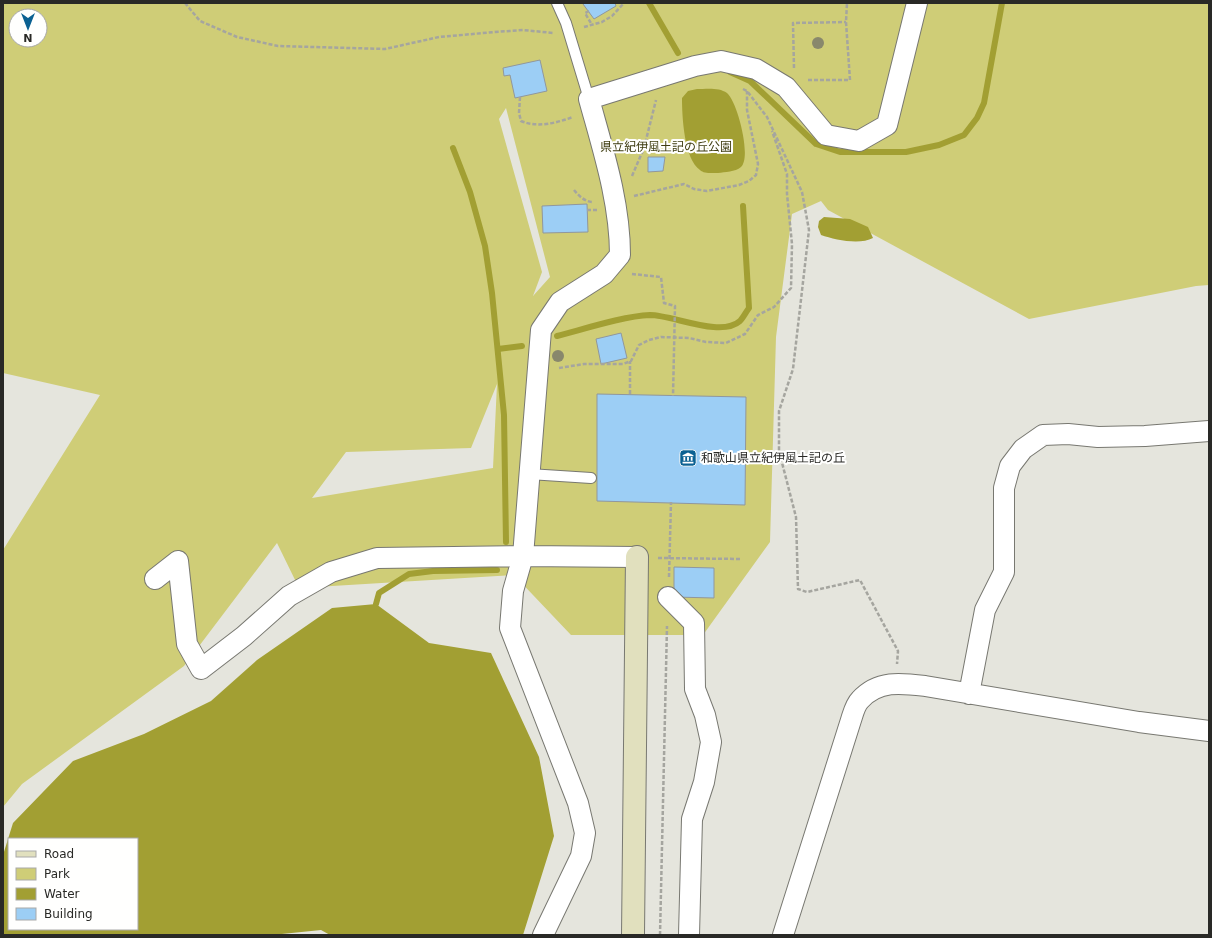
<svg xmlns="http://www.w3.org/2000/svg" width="1212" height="938" font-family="'DejaVu Sans','Noto Sans JP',sans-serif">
<rect width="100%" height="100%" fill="#e5e5dd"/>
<path fill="#cfcd77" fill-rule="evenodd" d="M3,3H1209V285L1196,286L1029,319L828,210L821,201L792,214L776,337L770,542L703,635H571L514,575L299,588L277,543L184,666L22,784L3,807V550L100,395L3,373ZM16,16H40V40H16ZM506,108L550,277L533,296L542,272L499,119ZM497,384L493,468L312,498L346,452L471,448Z"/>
<path fill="#a29f33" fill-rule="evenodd" d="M697,89C706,89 719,87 727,93C737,101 752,157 741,167C735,172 725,172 718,173C712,173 704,174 700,170C684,159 682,116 682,98L688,91Z
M824,217L850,219L868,227L873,238C860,245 835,240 821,235L818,227L819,221Z
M376,604L429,643L491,653L539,757L554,836L523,935H330L321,930L272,935H3V855L13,823L73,761L144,734L211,701L257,660L332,608ZM9,839H137V929H9Z"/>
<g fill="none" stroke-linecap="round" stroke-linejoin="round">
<path stroke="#a29f33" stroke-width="6" d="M649,3L678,53
M730,72L750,81L816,144L840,152H906L939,145L964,135L977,118L984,103L1002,3
M453,148L470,192L485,246L492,293L504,415L506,542
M557,336C584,329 624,316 650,315C673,315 721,338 740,321C743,318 746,312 749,308L743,206
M498,349L522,346
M376,604L379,593L409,574L433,571L497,570"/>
</g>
<path fill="#9ccef5" stroke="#90979d" d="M585,3H615L616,6L594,19L583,4Z
M540,60L547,91L515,98L510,75L504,76L503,68Z
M648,157H665L663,171L648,172Z
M587,204L588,232L543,233L542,206Z
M621,333L627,358L601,364L596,339Z
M597,394L746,397L745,505L597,501Z
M674,567L714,568V598L674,597Z"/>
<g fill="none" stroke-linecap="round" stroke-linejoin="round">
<defs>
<path id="lane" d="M557,3L566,23L589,99
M529,474L591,478"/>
<path id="street" d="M155,579L178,561L187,644L201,669L244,636L289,596L331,572L377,558L523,556L637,557
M668,597L694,623L695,689L705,715L711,742L704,782L692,819L689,935
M969,694L985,610L1004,572V488L1010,466L1023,449L1043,435L1068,434L1098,437L1145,436L1209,431
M543,935L581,856L585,833L578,803L510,628L513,591L523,556L541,330L560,302L604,274L620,255C620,202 603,150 589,99L695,66L721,61L756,69L786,87L826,135L859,141L887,125L917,3
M783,935L851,720C853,714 855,705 860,700C878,680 901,683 925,686L1139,722L1209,731"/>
<path id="secondary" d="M633,935L637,557"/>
</defs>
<use href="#lane" stroke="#787871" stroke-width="12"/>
<use href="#street" stroke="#787871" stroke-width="22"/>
<use href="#secondary" stroke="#787871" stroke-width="24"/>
<path stroke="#a5a59f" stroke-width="2.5" stroke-dasharray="4 2" stroke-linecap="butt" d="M185,3L200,21L237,37L278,46L385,49L439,37L495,32L523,30L553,33
M589,11L585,13L592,25
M584,27L602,22L612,16L624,3
M794,68L793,23L846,22
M808,80H850L846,22L847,3
M743,89L747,91L767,117L802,192L809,230L793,369L779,411V451L796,517L798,589L807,592L860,580L898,651L897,664
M520,97L519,113L521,121C538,128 556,123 573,117
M632,176L644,148L656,100
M574,190C579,196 585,202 593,202
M634,196L684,184L694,189L707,191L739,185L749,181L756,175L758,164L747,110V91
M587,210H597
M632,274L661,277L664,303L675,306L673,396
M559,368L584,364H623L631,361L639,345L649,340L661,337L689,338L706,342L726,343L745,334L758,315L774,307L791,288L792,244L787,194V174L772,131
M630,394V361
M658,558L741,559
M669,577L671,502
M660,935L667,626"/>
<use href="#lane" stroke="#fff" stroke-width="10"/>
<use href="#street" stroke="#fff" stroke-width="20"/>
<use href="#secondary" stroke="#e1e0be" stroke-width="22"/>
</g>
<g fill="#89886c">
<circle cx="818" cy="43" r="6"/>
<circle cx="558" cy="356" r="6"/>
</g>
<defs>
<symbol id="museum-square" viewBox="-11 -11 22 22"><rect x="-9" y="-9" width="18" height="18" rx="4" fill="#0b6192" stroke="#fffffe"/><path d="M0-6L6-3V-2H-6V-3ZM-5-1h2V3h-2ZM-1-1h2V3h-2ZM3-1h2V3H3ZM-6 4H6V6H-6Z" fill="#fff"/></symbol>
</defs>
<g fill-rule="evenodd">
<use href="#museum-square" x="678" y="448" width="20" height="20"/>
</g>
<g text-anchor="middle" stroke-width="4" stroke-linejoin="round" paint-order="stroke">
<g font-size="12" fill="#3e3c10" stroke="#fffffe">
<text x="666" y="151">県立紀伊風土記の丘公園</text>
</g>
<g font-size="12" fill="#292926" stroke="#fffffe" text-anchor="start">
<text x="701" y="462">和歌山県立紀伊風土記の丘</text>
</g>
</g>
<rect width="1212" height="938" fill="none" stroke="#292926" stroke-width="8"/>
<rect x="8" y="838" width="130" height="92" fill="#fffffe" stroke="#a9a9a8"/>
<rect x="16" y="851" width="20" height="6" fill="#e1e0be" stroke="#a9a9a8"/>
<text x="44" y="858" font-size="12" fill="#292926">Road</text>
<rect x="16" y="868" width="20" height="12" fill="#cfcd77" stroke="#a9a9a8"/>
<text x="44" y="878" font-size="12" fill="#292926">Park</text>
<rect x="16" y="888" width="20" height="12" fill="#a29f33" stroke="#a9a9a8"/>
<text x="44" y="898" font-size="12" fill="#292926">Water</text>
<rect x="16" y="908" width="20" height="12" fill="#9ccef5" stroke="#a9a9a8"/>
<text x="44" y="918" font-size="12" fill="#292926">Building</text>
<g transform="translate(28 28) rotate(180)"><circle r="19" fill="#fffffe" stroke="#a9a9a8"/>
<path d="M0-3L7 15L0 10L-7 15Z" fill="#0b6192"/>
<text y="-6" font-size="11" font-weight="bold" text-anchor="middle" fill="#292926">N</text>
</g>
</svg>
